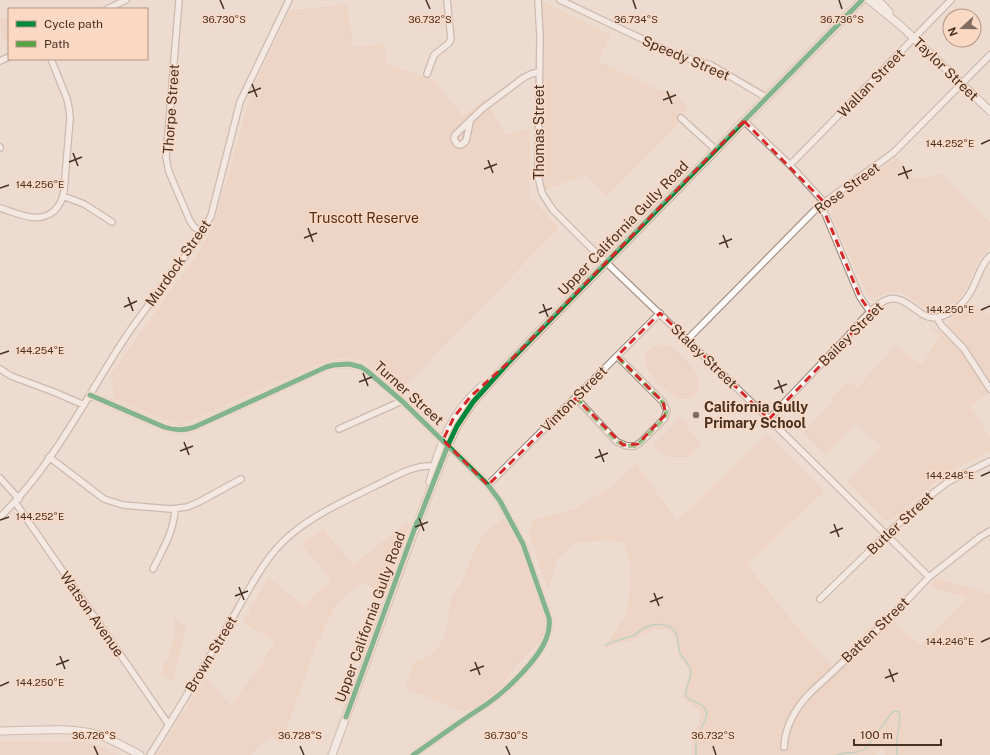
<svg xmlns="http://www.w3.org/2000/svg" width="990" height="755" font-family="'Public Sans',sans-serif">
<rect width="100%" height="100%" fill="#eddbd0"/>
<path fill="#efcdb8" d="M542,1L611,35L598,61L659,90L677,94L687,109L675,127L606,197L586,175L545,190L544,189L542,175L543,84Z
M347,4L353,47L384,44L386,63L434,81L463,116L485,99L505,135L530,129L529,196L559,228L401,390L364,361L340,358L312,367L181,425L172,423L114,398L111,374L198,253L213,225L227,181L251,92L288,14L294,10Z
M9,16V49L0,27V20Z
M896,157L916,179L941,174L990,222V248L982,254L960,299L940,312L932,313L901,291L888,292L873,299L867,294L831,214L833,206L836,202Z
M971,307H975L990,314V381L967,347L949,326C947,317 963,309 971,307Z
M931,326C959,342 972,367 988,394L970,406L990,438V451L945,474L898,515L891,520H884L847,482L881,447L856,423L825,455L803,433L833,402L831,399L849,381L857,388L895,346L922,365L940,335L929,328Z
M658,345C661,345 665,344 667,345C679,350 701,373 699,386C698,391 694,395 690,399H678C663,389 625,357 658,345Z
M680,417L690,426L687,429L701,443L688,457H666L653,445Z
M767,434L824,491L747,565L801,632L832,666L884,613L920,646L967,598L929,586L937,578L990,594V755H885L883,747L875,755H692V741L702,713L682,697L689,677L688,667L679,655L675,636L666,629L653,630L630,641L615,644L604,650L628,610L631,567L624,542L606,540L575,543L557,559L548,590L529,534L533,520L574,509L616,484L635,462L677,521Z
M504,517L525,555L546,623L544,637L517,665L498,691L482,704L464,712L405,688L414,662L427,657L436,650L446,635L449,610L452,597L463,580L472,556L482,536Z
M406,523L410,526L385,592L360,583L337,603L316,646L281,744L271,736L250,755H157L205,677L231,705L258,669L275,641L243,623L268,577L305,607L314,595L332,580L301,544L323,529L353,565Z
M174,618L186,628L173,681L161,675L165,661L168,660L169,651L175,638Z
M0,741L85,742L99,746L117,755H0Z"/>
<g fill="none" stroke-linecap="round" stroke-linejoin="round">
<path stroke="#90c4b0" stroke-width="1.5" d="M605,645C615,641 625,639 634,635C638,633 641,630 644,628C654,623 669,622 675,632C679,638 678,647 680,653C683,660 690,664 691,672C691,679 684,690 686,695C690,705 705,699 707,715L696,741V755
M837,755C846,751 856,755 865,749L891,714L894,711L899,712L900,720L897,739V755"/>
<defs>
<path id="minor" d="M179,0L166,158L169,172L190,221L194,227L202,232
M538,0L540,37L538,176L542,193L553,210L586,243L769,419L929,577
M560,0L676,55L711,65L767,98
M107,9L126,0
M0,61L9,57
M427,74L434,55L449,43L451,39L447,0
M681,118L716,150
M744,121L790,165L824,202
M470,122L466,141L461,145L457,144L454,139L455,135L482,109L523,78L531,74L539,72
M0,148V147
M790,165L951,0
M63,196L84,204L112,222
M821,204L860,297L871,313
M0,208C17,213 38,225 54,211C60,205 63,199 64,191L70,118L69,108L67,99L51,59
M937,318L941,325L964,349L990,389
M688,339L818,207L893,153L990,55
M0,369L11,376L54,392L84,405
M90,395L164,427C176,431 187,431 199,425L326,367L334,365L349,364L361,367L367,371L402,401L488,485L500,501L523,544L549,618C550,625 549,632 546,639C538,660 506,691 487,704C480,709 473,713 466,718C448,730 431,743 413,755
M576,398L617,442L627,446H635L641,442L664,419L667,411L663,402L617,356
M769,419C795,391 821,364 847,337C858,325 870,309 884,301C899,293 911,307 922,314C930,319 937,319 945,315C959,309 968,299 974,285C979,275 981,264 990,256
M339,429L402,401
M49,457L104,499L123,505L171,509L187,507L199,502L241,479
M0,478L19,499
M488,485L660,313
M15,502L169,725
M0,517C52,467 84,401 123,341C149,301 182,265 206,225L211,216L240,102L289,0
M153,569C163,549 174,531 175,509
M820,599L887,534L932,494L948,482L990,461
M784,747C785,727 795,709 809,694L887,621L929,577L980,537L990,531
M150,755C179,709 206,663 233,617C249,590 264,558 288,537C314,514 347,500 377,485C394,477 418,462 437,467"/>
<path id="tertiary" d="M869,0L901,26L990,111
M878,0L889,12
M430,482C440,443 451,413 482,386
M416,527L448,445L457,426L473,402L508,363L862,0
M0,731C31,731 69,726 99,735C113,740 127,748 140,755
M332,755L417,524"/>
</defs>
<use href="#minor" stroke="#a39287" stroke-width="8"/>
<use href="#tertiary" stroke="#a39287" stroke-width="9"/>
<use href="#minor" stroke="#fcfaf8" stroke-width="5.5"/>
<use href="#tertiary" stroke="#fcfaf8" stroke-width="7"/>
<path stroke="#55a542" stroke-width="4" stroke-dasharray="8 4" stroke-linecap="butt" d="M576,398L617,442L627,446H635L641,442L664,419L667,411L663,402L617,356"/>
<defs>
<path id="cycleway" d="M90,395L164,427C176,431 187,431 199,425L326,367L334,365L349,364L361,367L367,371L402,401L488,485L500,501L523,544L549,618C550,625 549,632 546,639C538,660 506,691 487,704C480,709 473,713 466,718C448,730 431,743 413,755
M416,527L448,445L457,426L473,402L508,363L862,0
M346,717L417,522"/>
</defs>
<use href="#cycleway" stroke="#f9d8c4" stroke-width="8"/>
<use href="#cycleway" stroke="#00873e" stroke-width="5"/>
</g>
<path d="M0 0H990V755H0ZM744,121L824,202L821,204L860,297L871,313L769,419L660,313L617,356L663,402L666,414L638,444L623,445L576,398L488,485L443,440L454,417L471,396L508,363Z" fill="#eddbd0" fill-opacity=".55" fill-rule="evenodd"/>
<path fill="none" stroke="#d62828" stroke-width="3" stroke-dasharray="8 5" stroke-linejoin="round" d="M744,121L824,202L821,204L860,297L871,313L769,419L660,313L617,356L663,402L666,414L638,444L623,445L576,398L488,485L443,440L454,417L471,396L508,363Z"/>
<path fill="none" stroke="#463123" stroke-width="1.5" d="M220,0L224,9M426,0L430,9M633,0L636,9M839,0L842,9M252,84L257,97M667,91L672,104M248,93L261,88M663,100L676,95M981,144L990,140M73,153L78,166M488,160L493,173M69,162L82,157M903,166L908,179M484,169L497,164M898,175L912,170M0,188L9,185M308,228L313,242M723,235L728,248M304,238L317,233M719,244L732,239M128,297L133,311M543,304L548,317M124,307L137,301M981,310L990,306M539,313L552,308M0,354L9,351M363,373L368,386M778,380L783,393M359,382L372,377M774,389L787,384M184,442L189,455M599,449L604,462M180,451L193,446M595,458L608,453M981,476L990,472M419,518L424,531M0,520L9,517M834,524L839,537M415,527L428,522M830,533L843,528M239,587L244,600M654,593L659,606M235,596L248,591M650,602L663,597M981,642L990,638M60,656L65,669M475,662L480,675M56,665L69,660M889,669L894,682M470,671L484,666M885,678L898,673M0,686L9,682M94,746L98,755M300,746L304,755M506,746L510,755M713,746L716,755"/>
<circle fill="#806c60" stroke="#f9d8c4" stroke-width="1.5" cx="696" cy="415" r="4"/>
<g text-anchor="middle" stroke-width="3" stroke-linejoin="round" paint-order="stroke">
<g font-size="14" fill="#463123" stroke="#f9d8c4">
<text transform="translate(686 58) rotate(23)" y="5">Speedy Street</text>
<text transform="translate(946 69) rotate(44)" y="5">Taylor Street</text>
<text transform="translate(871 83) rotate(-46)" y="5">Wallan Street</text>
<text transform="translate(171 109) rotate(-86)" y="5">Thorpe Street</text>
<text transform="translate(539 132) rotate(-90)" y="5">Thomas Street</text>
<text transform="translate(847 188) rotate(-36)" y="5">Rose Street</text>
<text transform="translate(623 228) rotate(-46)" y="5">Upper California Gully Road</text>
<text transform="translate(178 263) rotate(-55)" y="5">Murdock Street</text>
<text transform="translate(851 334) rotate(-45)" y="5">Bailey Street</text>
<text transform="translate(704 356) rotate(44)" y="5">Staley Street</text>
<text transform="translate(409 393) rotate(42)" y="5">Turner Street</text>
<text transform="translate(574 399) rotate(-45)" y="5">Vinton Street</text>
<text transform="translate(900 523) rotate(-43)" y="5">Butler Street</text>
<text transform="translate(92 614) rotate(55)" y="5">Watson Avenue</text>
<text transform="translate(370 617) rotate(-70)" y="5">Upper California Gully Road</text>
<text transform="translate(875 630) rotate(-44)" y="5">Batten Street</text>
<text transform="translate(211 654) rotate(-59)" y="5">Brown Street</text>
</g>
<g font-size="14" fill="#532c0f" stroke="#f9d8c4">
<text x="364" y="223">Truscott Reserve</text>
</g>
<g font-size="14" font-weight="bold" fill="#463123" stroke="#f9d8c4" text-anchor="start">
<text x="704" y="412">California Gully<tspan x="704" dy="16">Primary School</tspan></text>
</g>
</g>
<g font-size="10" text-anchor="middle" fill="#463123" stroke="#f9d8c4" stroke-width="3" stroke-linejoin="round" paint-order="stroke">
<text x="224" y="23">36.730°S</text>
<text x="430" y="23">36.732°S</text>
<text x="636" y="23">36.734°S</text>
<text x="842" y="23">36.736°S</text>
<text x="950" y="147">144.252°E</text>
<text x="40" y="188">144.256°E</text>
<text x="950" y="313">144.250°E</text>
<text x="40" y="354">144.254°E</text>
<text x="950" y="479">144.248°E</text>
<text x="40" y="520">144.252°E</text>
<text x="950" y="645">144.246°E</text>
<text x="40" y="686">144.250°E</text>
<text x="94" y="739">36.726°S</text>
<text x="300" y="739">36.728°S</text>
<text x="506" y="739">36.730°S</text>
<text x="713" y="739">36.732°S</text>
</g>
<rect x="8" y="8" width="140" height="52" fill="#f9d8c4" stroke="#b19584"/>
<rect x="16" y="21" width="20" height="6" fill="#00873e" stroke="#b19584"/>
<text x="44" y="28" font-size="12" fill="#463123">Cycle path</text>
<rect x="16" y="41" width="20" height="6" fill="#55a542" stroke="#b19584"/>
<text x="44" y="48" font-size="12" fill="#463123">Path</text>
<g transform="translate(962 28) rotate(249)"><circle r="19" fill="#f9d8c4" stroke="#b19584"/>
<path d="M0-3L7 15L0 10L-7 15Z" fill="#806c60"/>
<text y="-6" font-size="11" font-weight="bold" text-anchor="middle" fill="#463123">N</text>
</g>
<path d="M854 739v6h87v-6" fill="none" stroke="#463123" stroke-width="2"/>
<text x="860" y="739" font-size="12" fill="#463123" stroke="#f9d8c4" stroke-width="3" paint-order="stroke">100 m</text>
</svg>
